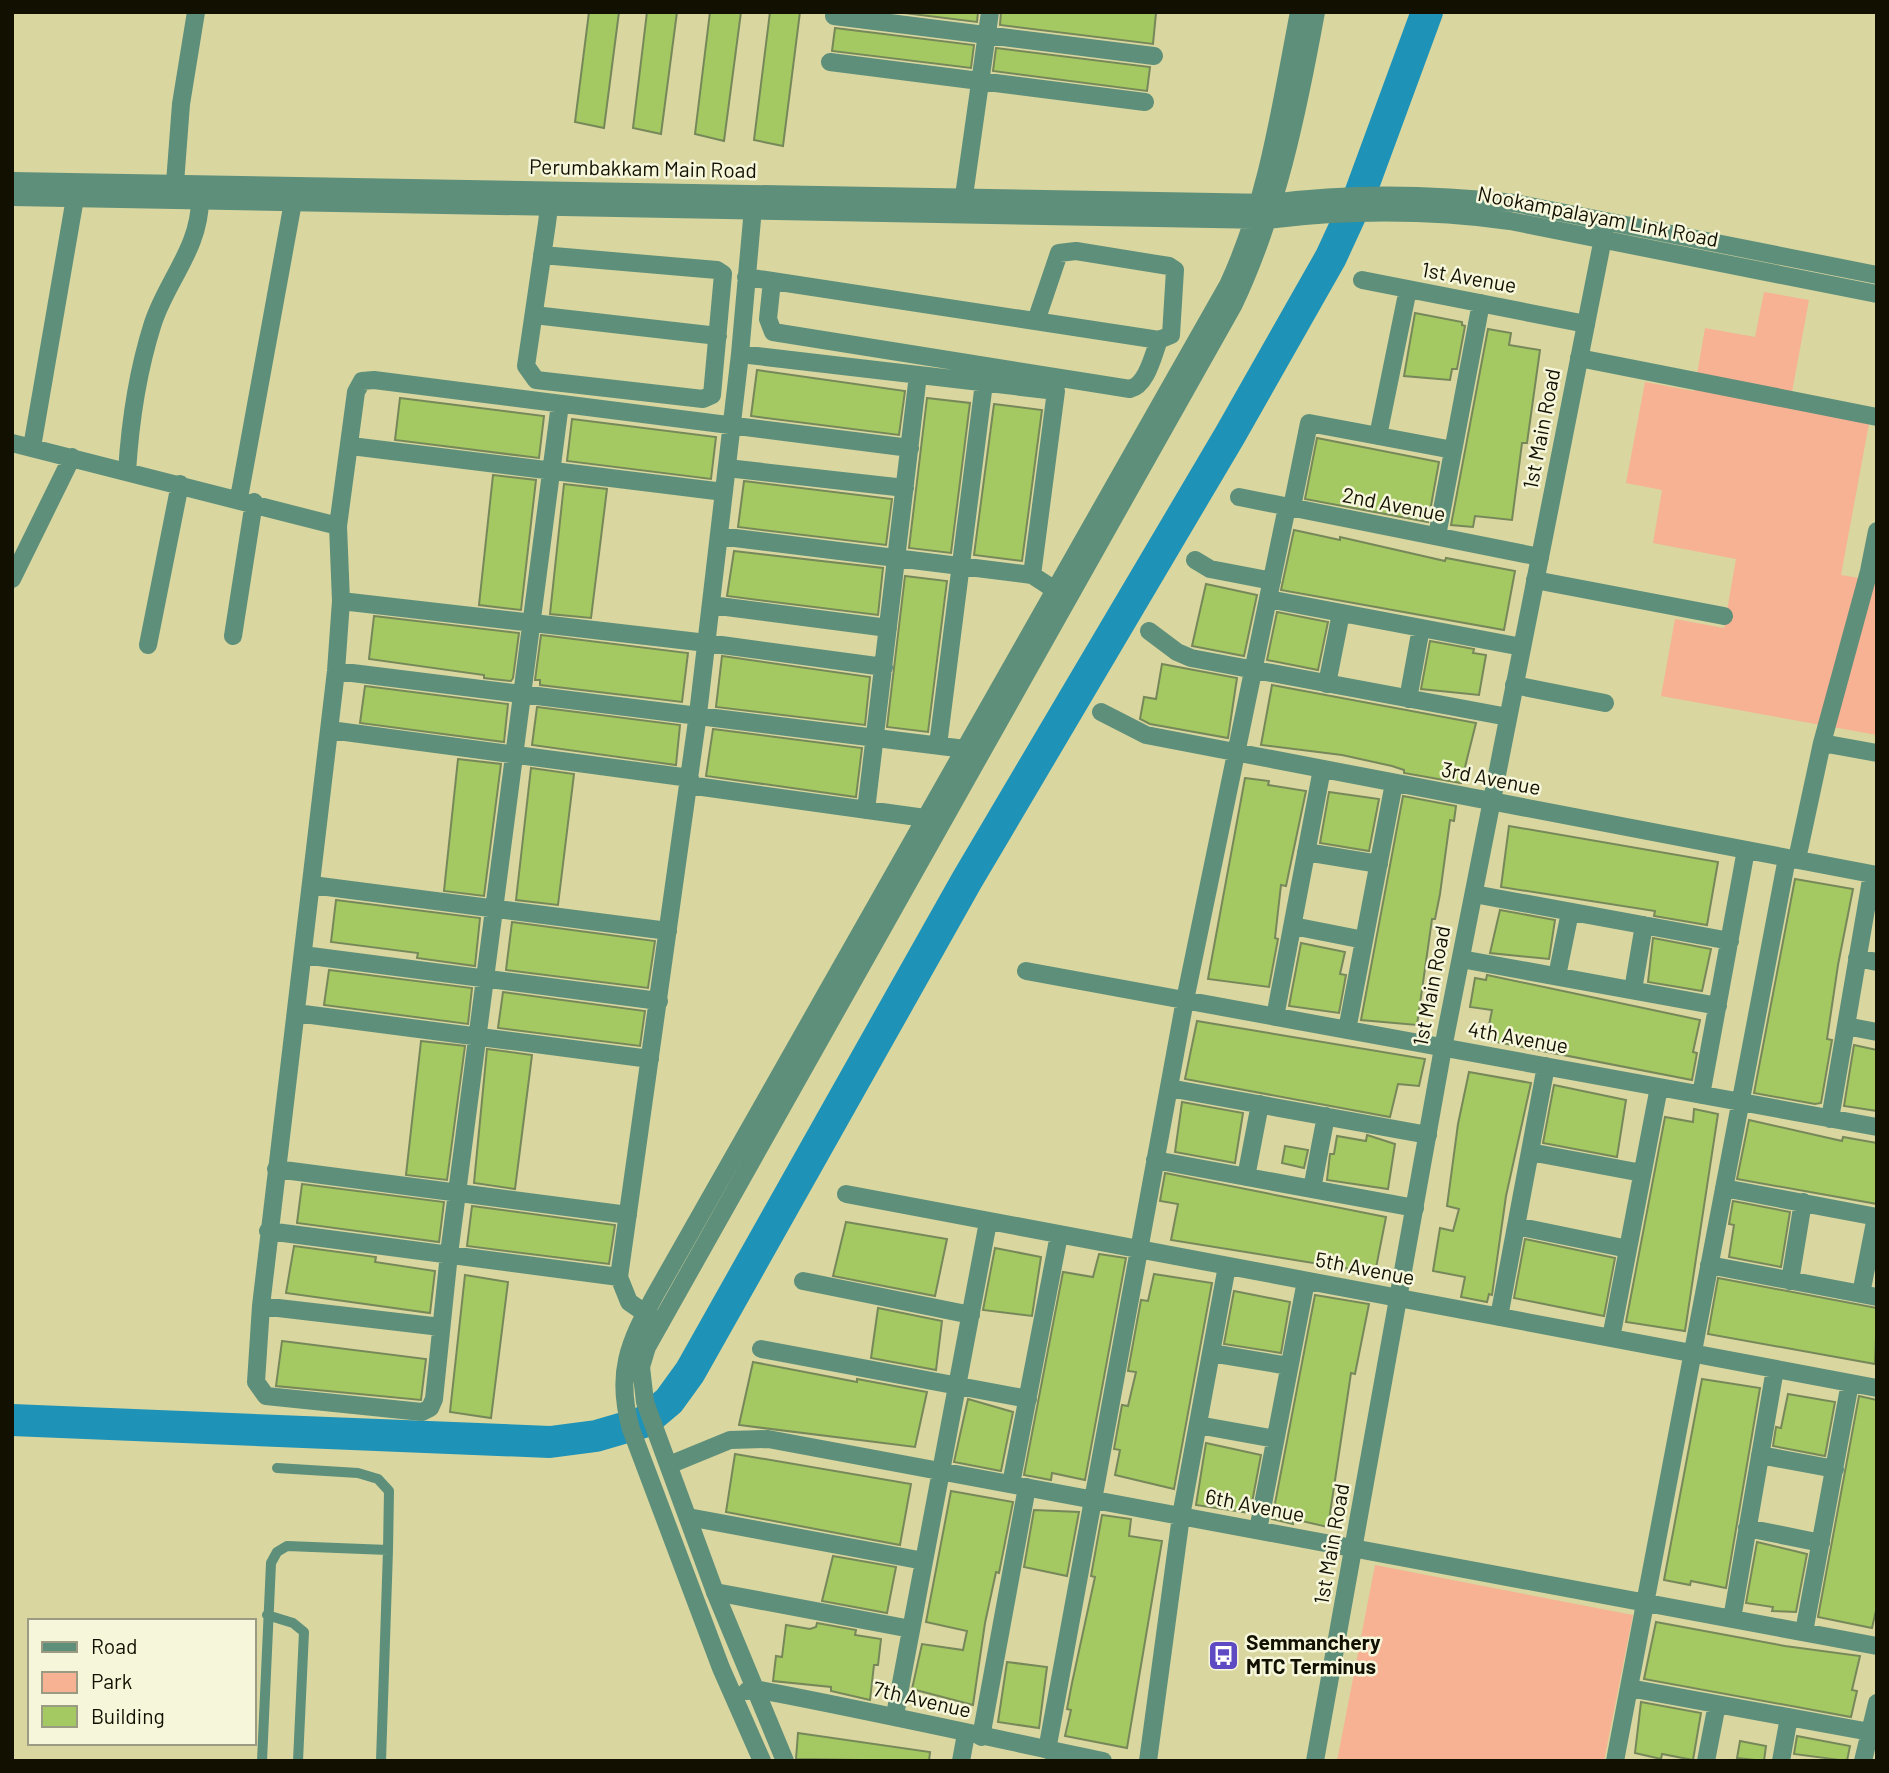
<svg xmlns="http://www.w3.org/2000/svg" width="1889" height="1773" font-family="Barlow,sans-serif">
<rect width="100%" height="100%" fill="#d9d6a0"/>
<path fill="#f6b293" d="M1764,292L1809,300L1790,403L1870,418L1841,575L1877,581V735L1661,696L1675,619L1724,628L1736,559L1653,543L1662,490L1626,483L1645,382L1694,391L1705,328L1755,337Z
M1375,1565L1633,1615L1604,1761H1337Z"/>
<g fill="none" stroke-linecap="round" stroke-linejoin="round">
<path stroke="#1e92b7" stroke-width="32" d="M12,1420L550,1442L596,1436L644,1422L669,1401L690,1372L967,880L1230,435L1331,257L1360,194L1427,12"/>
</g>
<path fill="#a4c962" stroke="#768859" stroke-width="2" d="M589,12H619L604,128L575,122Z
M647,12H677L661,134L633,128Z
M710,12H741L724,141L695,134Z
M770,12H800L783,146L754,140Z
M896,12H978L977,22Z
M1001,12H1149L1156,13L1153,44L1000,25Z
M835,28L974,45L971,68L832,51Z
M996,48L1150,67L1147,91L993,71Z
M1415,313L1462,322V325L1465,326L1457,369H1452L1450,380L1404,376Z
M1488,329L1511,333L1509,345L1540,350L1527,443H1522L1512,520L1475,516L1473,527L1451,525Z
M757,370L905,391L899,435L751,416Z
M400,398L544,416L539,458L395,440Z
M927,398L970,403L951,553L909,548Z
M994,404L1042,410L1022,561L974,555Z
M572,419L716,437L711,479L567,461Z
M1317,438L1439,462L1428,522L1305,499Z
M493,475L536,480L521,610L479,605Z
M744,481L892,499L886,545L738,527Z
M564,484L607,489L591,618L550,614Z
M1294,530L1340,540V537L1445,561L1446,558L1515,571L1504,630L1281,590Z
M734,551L883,568L878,615L727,596Z
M905,576L947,581L928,732L887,727Z
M1206,584L1257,595L1244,656L1192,646Z
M1277,612L1328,622L1318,670L1267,660Z
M374,616L519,633L513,678L511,681L484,678V675L369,659Z
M541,635L688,653L682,702L540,685V680H535Z
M1430,641L1474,649L1473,653L1486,655L1479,695L1421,689Z
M722,656L870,677L865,725L716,707Z
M1162,664L1237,678L1228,738L1150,724L1140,719L1144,697L1156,699Z
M1272,685L1476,723L1461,783L1404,773V770L1392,766L1342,755L1261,745Z
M365,686L508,704L504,742L360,723Z
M537,707L680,725L676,765L532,745Z
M713,729L862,748L856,797L706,776Z
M458,759L501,764L484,896L444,891Z
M531,768L574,774L558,905L516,900Z
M1245,778L1269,781L1268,785L1306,791L1286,886L1281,885L1275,938L1278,939L1269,987L1208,979Z
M1329,792L1379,799L1369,851L1320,843Z
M1403,796L1456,806L1454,821L1450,820L1440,894L1435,919H1432L1417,1025L1361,1020Z
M1509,826L1718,862L1707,925L1654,916L1655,911L1501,887Z
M1795,879L1853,889L1838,965L1827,1039L1832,1040L1821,1103L1815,1104L1754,1093Z
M336,900L480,918L475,966L417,958L418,953L331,942Z
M1500,910L1555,920L1549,959L1490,953Z
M512,922L655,941L648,988L506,970Z
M1653,938L1711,949L1702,991L1648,982Z
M1301,943L1345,952L1340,974L1346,975L1339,1013L1289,1006Z
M329,970L472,988L468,1024L324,1005Z
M1487,975L1700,1020L1693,1052L1697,1053L1692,1080L1486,1040L1492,1010L1470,1007L1475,978L1486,980Z
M503,992L645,1011L640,1046L498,1028Z
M1197,1021L1425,1059L1419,1086L1398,1084L1390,1117L1185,1079Z
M421,1041L465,1046L447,1180L406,1175Z
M1854,1045L1877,1050V1111L1844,1106Z
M487,1049L532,1055L515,1189L474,1183Z
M1469,1072L1531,1083L1506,1196L1492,1295L1489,1294L1487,1302L1461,1297L1465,1277L1433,1271L1440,1228L1453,1231L1459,1209L1447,1206L1458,1124Z
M1554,1085L1626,1100L1617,1157L1543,1143Z
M1182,1102L1243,1113L1235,1163L1175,1152Z
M1694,1109L1718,1114L1685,1331L1626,1322L1665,1117L1693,1122Z
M1749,1120L1842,1141L1843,1137L1877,1143V1204L1737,1179Z
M1367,1135L1395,1144L1388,1189L1327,1180L1330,1154H1334L1337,1136L1366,1141Z
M1285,1146L1308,1150L1304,1168L1282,1163Z
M1165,1173L1386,1217L1375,1273L1171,1240L1178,1204L1160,1201Z
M302,1184L444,1202L439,1242L297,1223Z
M1733,1201L1790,1212L1781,1267L1729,1257L1734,1225L1729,1224Z
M472,1206L615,1225L609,1264L467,1246Z
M846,1222L947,1239L935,1296L833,1276Z
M1525,1239L1615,1258L1604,1316L1514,1298Z
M294,1246L376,1257L375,1262L435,1271L430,1313L286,1293Z
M995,1248L1041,1257L1032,1316L983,1310Z
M1099,1254L1126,1258L1085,1480L1052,1473L1051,1480L1024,1475L1063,1272L1093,1277Z
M1154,1274L1212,1283L1174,1489L1115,1475L1120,1450L1114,1449L1122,1405L1128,1406L1136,1372L1128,1371L1141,1300L1148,1301Z
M465,1275L508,1282L491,1418L450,1412Z
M1718,1278L1877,1308L1875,1364L1708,1334Z
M1234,1291L1290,1302L1281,1353L1224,1344Z
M1315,1295L1369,1304L1355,1374L1351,1373L1328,1527L1293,1519V1524L1272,1519Z
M878,1308L942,1321L936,1370L871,1358Z
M282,1341L426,1359L421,1400L276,1386Z
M753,1362L857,1382V1379L927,1392L915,1447L739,1425Z
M1702,1379L1760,1388L1726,1588L1691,1581L1690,1585L1664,1580Z
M1788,1394L1835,1402L1825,1456L1773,1446L1776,1427L1781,1428Z
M1859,1396L1877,1400V1606L1872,1628L1818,1617Z
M968,1399L1013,1412L1001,1471L954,1462Z
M1206,1443L1261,1455L1250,1513L1196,1505Z
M735,1454L911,1484L900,1545L726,1512Z
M951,1491L1013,1502L999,1573L996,1572L985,1623L973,1705L912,1689L922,1644L963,1650L967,1631L926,1622Z
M1034,1510L1079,1512L1067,1576L1024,1567Z
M1102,1515L1131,1519L1129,1536L1162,1541L1127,1748L1065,1736L1071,1710L1067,1709L1072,1683L1095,1577L1091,1576Z
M1757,1542L1807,1554L1796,1612L1772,1611L1773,1607L1746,1603Z
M833,1556L896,1567L887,1613L822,1601Z
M1656,1622L1785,1646L1860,1656L1852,1690L1857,1691L1851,1717L1644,1679Z
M817,1623L856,1630L855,1635L881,1639L878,1665H874L870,1700L831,1691V1687L773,1681L776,1656L782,1657L786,1625L810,1629L816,1627Z
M1007,1662L1047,1667L1039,1728L998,1722Z
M1641,1702L1701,1713L1693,1760L1662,1754L1661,1759L1635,1753Z
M798,1733L930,1752L929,1761L796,1759Z
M1797,1736L1850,1746L1847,1761L1794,1754Z
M1740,1741L1766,1746L1764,1761L1737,1758Z"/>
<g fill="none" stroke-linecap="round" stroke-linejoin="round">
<path stroke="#5e8f7a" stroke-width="10" d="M277,1468L358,1473L378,1479L389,1491L388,1550
M267,1615L293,1623L304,1632L298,1761
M262,1761L271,1563L277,1552L287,1546L388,1550L381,1761"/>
<path stroke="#5e8f7a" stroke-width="18" d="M834,16L1154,56
M830,62L1145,102
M174,196L181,104L196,12
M962,210L990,12
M542,255L717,270L723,274L712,395L703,399L536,380L526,366L547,223L549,207
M746,277L1159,340L1171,335L1175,270L1169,266L1076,251L1059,253L1036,321
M1362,280L1408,289
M772,281L768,319L773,332L1130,389C1147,385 1153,355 1159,340
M534,315L718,336
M740,354L1056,391L1032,575
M1579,358L1877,417
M560,404L449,1254L434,1399L430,1408L422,1412L266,1396L256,1382L261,1306L336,671L341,601L338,526L356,392L362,381L374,380L910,448
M1378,436L1408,289L1586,324
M12,443L338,526
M351,446L724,492
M32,447L75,198
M727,468L905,488
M127,472C130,423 138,370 153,323C167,280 200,248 200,199
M1239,497L1540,557
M239,498L293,202
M1292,507L1309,423L1453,450
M719,536L1032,575L1055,590
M1437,536L1481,303
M1195,560L1210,569L1272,581
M12,579L72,457
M1535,580L1724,616
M1268,599L1522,647
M341,601L707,643L884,667
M711,605L888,628
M1149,631L1177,652L1191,658L1508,717
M233,636L254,502
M148,645L180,484
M336,671L965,749
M1327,684L1341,613
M1514,685L1605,703
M1408,699L1421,628
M1101,712L1146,735L1877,875
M330,730L690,778
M1822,743L1877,753
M938,745L984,383
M688,785L925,818
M866,810L918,375
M1306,852L1379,864
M1797,859L1822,743L1869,571L1877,531
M312,885L668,931
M1474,894L1730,941
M1293,926L1364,940
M303,955L659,1001
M1857,958L1877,962
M1461,959L1718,1006
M1026,971L1877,1127
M1557,976L1570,912
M1633,990L1644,925
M296,1013L650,1059
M1275,1017L1322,769
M1846,1026L1877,1032
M1347,1030L1394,783
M1169,1088L1428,1135
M1701,1095L1746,850
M1830,1119L1872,874
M1530,1152L1642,1173
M1155,1160L1415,1208
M276,1169L628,1215
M1246,1177L1260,1104
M1724,1188L1877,1217
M1312,1189L1326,1116
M846,1194L1877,1388
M1516,1226L1628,1249
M268,1231L619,1277
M1709,1265L1877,1297
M803,1281L971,1315
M1790,1281L1803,1202
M1861,1294L1876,1217
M261,1306L441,1327
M1499,1317L1546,1066
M658,1322L629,1302L619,1277L698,714L740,354L754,197
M1611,1338L1659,1087
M761,1349L1028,1399
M1211,1353L1289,1366
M1198,1425L1275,1439
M1760,1455L1835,1469
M669,1465L730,1440L768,1439L1877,1646
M1011,1484L1059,1235
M688,1517L924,1561
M1747,1528L1821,1543
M1258,1530L1306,1281
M715,1592L911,1629
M1732,1619L1775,1369
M1804,1632L1850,1383
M1629,1688L1870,1732
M895,1715L988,1222
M981,1737L1027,1487
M1047,1750L1185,1000L1287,507
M961,1761L966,1734
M1148,1761L1181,1516L1227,1266
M1615,1761L1787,858
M1706,1761L1717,1704
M1781,1761L1789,1717
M1863,1761L1877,1703"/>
<path stroke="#5e8f7a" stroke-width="18" d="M12,181L1272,203C1352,192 1434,194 1514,203L1877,275
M12,197L1267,220C1348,210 1429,210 1510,221L1877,294
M747,1691L755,1689C871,1711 987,1737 1103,1761
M762,1761L721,1668L631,1429C615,1373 629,1343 655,1295L1228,285C1268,199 1281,104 1299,12
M785,1761L715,1592L645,1402L641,1367L647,1347L1234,304C1277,213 1298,111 1316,12
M1315,1761L1443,1048L1605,228"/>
</g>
<defs>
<symbol id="bus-square" viewBox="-11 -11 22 22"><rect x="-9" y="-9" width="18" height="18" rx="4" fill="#5e4ac2" stroke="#f6f6db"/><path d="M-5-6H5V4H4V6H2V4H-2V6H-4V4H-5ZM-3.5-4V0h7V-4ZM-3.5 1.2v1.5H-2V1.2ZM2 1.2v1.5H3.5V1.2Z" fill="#fff"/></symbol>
</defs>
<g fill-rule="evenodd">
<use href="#bus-square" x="1206" y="1638" width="35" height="35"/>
</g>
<g text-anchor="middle" stroke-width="5" stroke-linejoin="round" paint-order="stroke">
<g font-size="21" fill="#121000" stroke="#f6f6db">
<text transform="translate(643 169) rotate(1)" y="7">Perumbakkam Main Road</text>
<text transform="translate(1598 217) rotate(11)" y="7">Nookampalayam Link Road</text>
<text transform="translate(1469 278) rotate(10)" y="7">1st Avenue</text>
<text transform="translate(1542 429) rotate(-79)" y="7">1st Main Road</text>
<text transform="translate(1394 505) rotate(11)" y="7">2nd Avenue</text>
<text transform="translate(1491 779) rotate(11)" y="7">3rd Avenue</text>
<text transform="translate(1432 986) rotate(-79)" y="7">1st Main Road</text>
<text transform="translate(1518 1038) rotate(10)" y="7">4th Avenue</text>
<text transform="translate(1365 1269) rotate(11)" y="7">5th Avenue</text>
<text transform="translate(1255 1506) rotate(11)" y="7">6th Avenue</text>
<text transform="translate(1332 1544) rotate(-80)" y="7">1st Main Road</text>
<text transform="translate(922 1700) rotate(13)" y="7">7th Avenue</text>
</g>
<g font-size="21" font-weight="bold" fill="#121000" stroke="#f6f6db" text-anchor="start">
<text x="1246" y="1650">Semmanchery<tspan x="1246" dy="24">MTC Terminus</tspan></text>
</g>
</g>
<rect width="1889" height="1773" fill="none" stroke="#121000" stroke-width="28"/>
<rect x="28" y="1619" width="228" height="126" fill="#f6f6db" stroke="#9b9a83" stroke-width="2"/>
<rect x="42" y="1642" width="35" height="10" fill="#5e8f7a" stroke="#9b9a83" stroke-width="2"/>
<text x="91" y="1654" font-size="21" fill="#121000">Road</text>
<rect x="42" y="1672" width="35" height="21" fill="#f6b293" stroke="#9b9a83" stroke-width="2"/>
<text x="91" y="1689" font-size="21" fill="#121000">Park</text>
<rect x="42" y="1706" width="35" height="21" fill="#a4c962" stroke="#9b9a83" stroke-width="2"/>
<text x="91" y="1724" font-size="21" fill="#121000">Building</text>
</svg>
